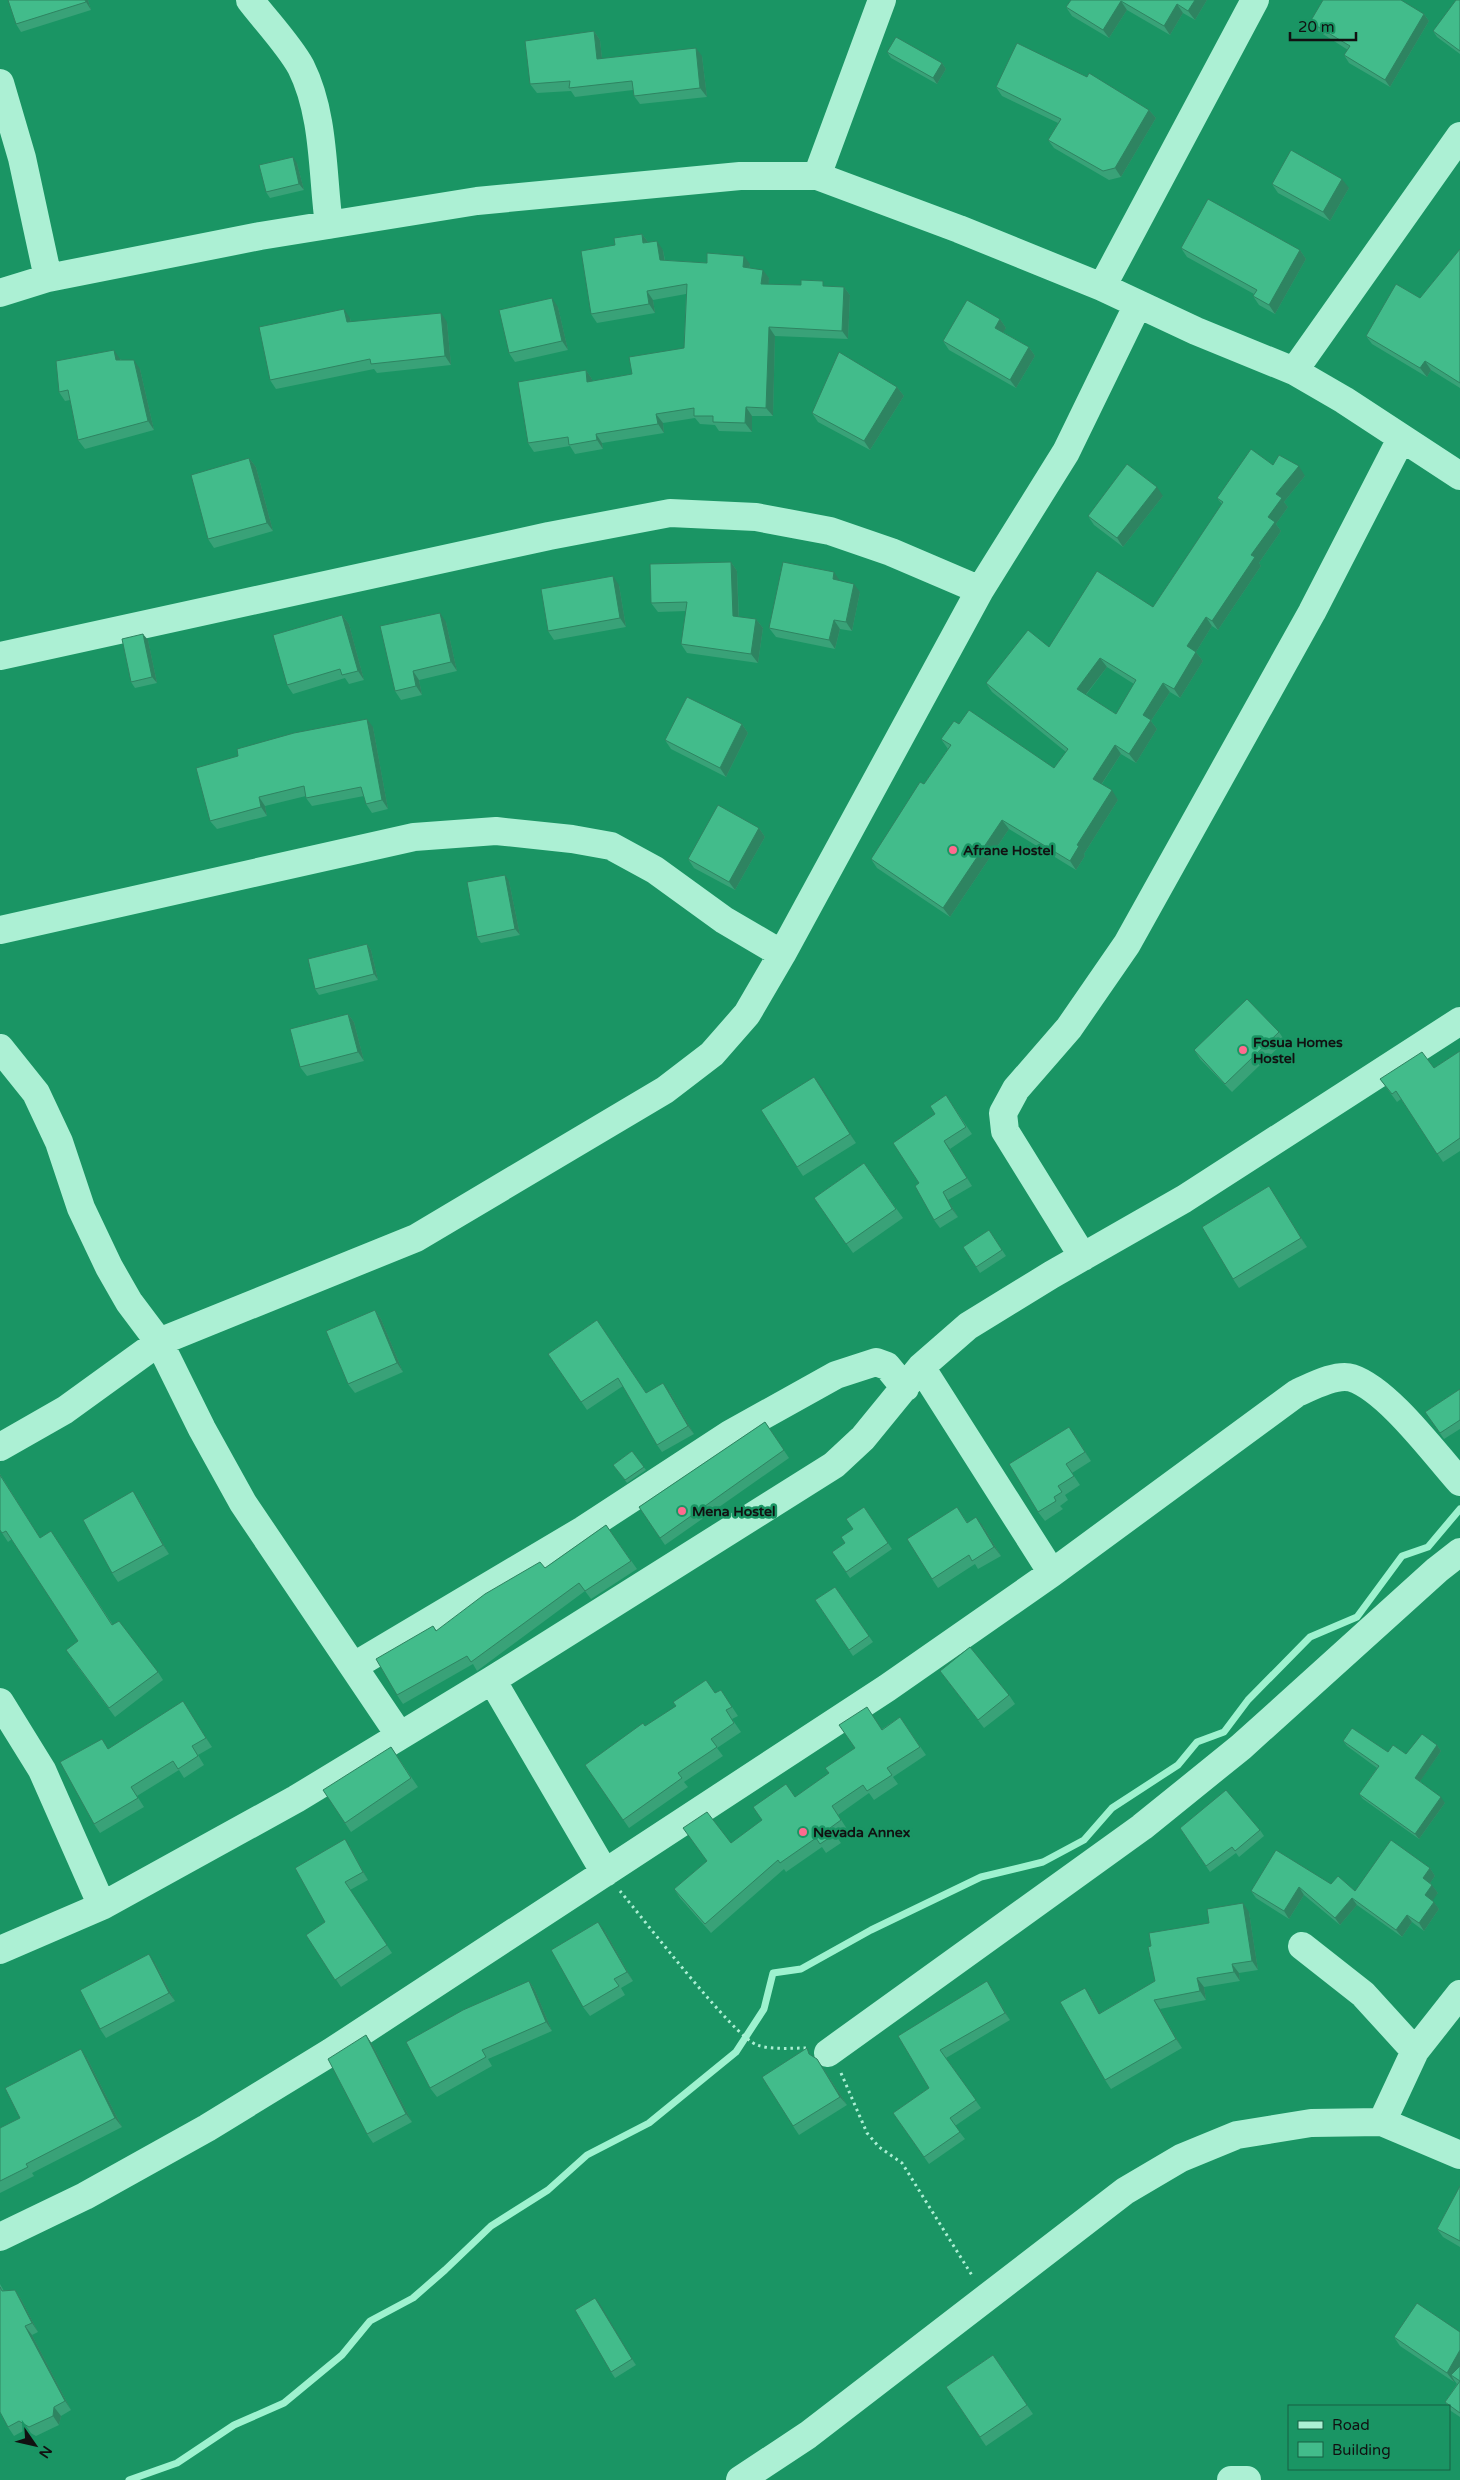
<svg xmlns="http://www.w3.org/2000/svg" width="1460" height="2480" font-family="'Varela Round',sans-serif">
<rect width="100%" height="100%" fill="#1a9564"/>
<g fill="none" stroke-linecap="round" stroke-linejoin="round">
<path stroke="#9ef2cf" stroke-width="7" d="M129,2480L177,2463L234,2425L284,2403L342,2355L370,2321L413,2298L445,2270L491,2226L548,2190L587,2155L649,2123L736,2052L764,2009L773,1973L801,1969L871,1930L981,1877L1043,1862L1084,1840L1112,1808L1178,1765L1197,1742L1224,1732L1248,1700L1310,1637L1357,1617L1402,1556L1428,1547L1460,1509"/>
<path stroke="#acf0d4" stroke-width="3" stroke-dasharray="2.5 4" stroke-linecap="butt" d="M620,1891C642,1917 734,2037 757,2045C771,2050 791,2048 806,2048
M841,2073L867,2133L879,2147L902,2163L973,2277"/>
<path stroke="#acf0d4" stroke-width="28" d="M250,0C266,21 289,45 301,67C325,115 322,174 329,225
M0,83L22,158L48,278
M817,176L882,0
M1102,287L1255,0
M0,293L48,278L260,236L477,201L740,176H817L959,229L1102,287L1196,331L1294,371L1344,400L1460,476
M1294,371L1460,136
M0,656L549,536L670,513L756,517L830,531L891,552L980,590
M0,930L414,837L496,831L572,839L611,846L655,870L724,920L782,954
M0,1048L36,1093L59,1142L81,1208L109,1267L129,1302L159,1342L202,1429L243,1503L400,1736
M1083,1257L1005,1131L1003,1113L1016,1089L1069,1028L1127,944L1312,612L1401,439
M921,1367L1052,1573
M0,1447L65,1410L159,1342L416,1238L665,1090L712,1054L747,1014L782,954L980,590L1066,452L1138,304
M354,1666L583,1530L730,1434L836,1375L876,1362L887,1366L905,1388
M492,1680L605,1873
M0,1702L42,1770L102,1906
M1302,1946L1363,1994L1415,2051
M0,1950L102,1906L296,1799L492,1680L834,1465L863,1438L921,1367L968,1326L1051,1275L1184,1199L1460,1021
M828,2053L1142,1827L1241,1747L1437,1570L1460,1552
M1382,2122L1415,2051L1460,1994
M0,2237L85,2196L207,2128L331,2052L887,1688L1052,1573L1297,1393C1311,1387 1336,1373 1352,1378C1388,1390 1434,1453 1460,1482
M740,2480L808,2435L1125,2191L1181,2158L1237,2135L1311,2123L1382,2122L1460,2155
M1231,2480H1247"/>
</g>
<path fill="#39a278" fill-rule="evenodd" d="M88,0L91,10L21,32L16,24Z
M1071,0H1207L1195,20L1183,13L1170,35L1127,10L1109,38L1072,16L1066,7Z
M1460,0V54L1437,37L1433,31Z
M1424,14L1429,21L1390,87L1349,63L1344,55L1348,50L1315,29L1310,22Z
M594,31L600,40L602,58L702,56L707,97L640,104L634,96L633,90L575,97L571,91L537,93L530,84Z
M887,52L942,63L946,69L937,84L891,58Z
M996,87L1149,110L1156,118L1121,177L1109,180L1054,148L1048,140L1058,123L1002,96Z
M297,163L304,190L270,198L266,192Z
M1272,184L1349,188L1330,221L1278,193Z
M642,234L648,242L663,250L665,260L707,263L750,264V268L769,278L768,284L844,287L850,295L848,339L775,336L773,416H752V432L719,431L715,425L700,424L695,418L663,423L664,433L602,443L603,449L575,454L570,446L534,452L528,443L586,370L592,379V381L632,374L684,348L686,294L653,300L655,313L597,323L591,314L615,245Z
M1181,248L1300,250L1306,259L1275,314L1259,305L1253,296L1254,294L1187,257Z
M1460,249V388L1431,370L1427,377L1372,344L1366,336L1420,298Z
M558,307L568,350L515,362L509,353Z
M350,318L351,322H447L451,365L377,373L374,369L276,389L270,380Z
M1000,319L1006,328L1003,332L1029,347L1035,356L1016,388L949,350L943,341Z
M120,359L140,369L154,430L85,449L78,440L70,400L65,401L59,392Z
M897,387L904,396L870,450L818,422L812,413Z
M249,458L256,467L273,531L214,548L208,539Z
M1273,465L1305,476L1284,502L1288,507L1276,524L1281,531L1259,563L1261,566L1218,630L1212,626L1196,652L1203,661L1180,698L1170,692L1151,721L1157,729L1136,763L1121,754L1102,784L1118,800L1084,854L1085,856L1076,870L1009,829L950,917L877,868L871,859L924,784L948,749L941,739L959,724L1054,768L1066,752L992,692L986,683L1049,647L1153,607L1222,504L1217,498ZM1107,667L1134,684L1116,714L1086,695Z
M1163,496L1123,547L1094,525L1088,516Z
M731,562L737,571L739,617L756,619L763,628L758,663L687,653L681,644L686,611L658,612L651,603Z
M840,581L860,592L852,631L840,629L835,649L776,637L769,628Z
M619,585L626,627L554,640L548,631Z
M342,615L349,624L364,680L349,684L345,678L293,694L287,685Z
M446,622L457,671L419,680L422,695L401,700L395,691Z
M148,640L157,683L135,688L131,682Z
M742,724L748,733L726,777L671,749L665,740Z
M373,727L388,809L372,813L366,804L364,796L312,806L306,798V796L265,806L267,816L217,829L210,821Z
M759,828L765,837L735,890L694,868L688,859Z
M509,881L520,935L481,943L477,937Z
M367,944L371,950L378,980L319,995L315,989Z
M348,1014L354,1022L364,1061L307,1076L300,1067Z
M1279,1032L1285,1041L1232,1092L1200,1059L1194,1050Z
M1460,1051V1151L1443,1162L1401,1099L1397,1102L1380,1079L1434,1068Z
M814,1077L856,1143L803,1176L797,1167Z
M951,1103L972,1134L950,1149L972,1186L948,1200L958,1217L940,1228L934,1220L919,1183Z
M864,1163L903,1218L853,1253L814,1198Z
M1275,1195L1307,1247L1239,1288L1233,1279Z
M989,1230L1006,1256L980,1273L963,1247Z
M375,1310L381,1319L403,1372L355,1393L348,1384Z
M597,1320L646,1393L669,1391L694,1434L662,1452L657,1445L623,1386L587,1410L548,1354Z
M1460,1389V1429L1444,1439L1425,1412Z
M765,1422L789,1458L665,1545L639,1507Z
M1075,1435L1091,1461L1072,1473L1080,1485L1065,1495L1068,1500L1060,1506L1063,1509L1045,1521L1038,1512Z
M632,1451L646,1470L627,1483L613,1465Z
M0,1474L40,1538L51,1531L113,1625L158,1672L163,1680L115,1717L72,1659L78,1641L12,1539L8,1542L0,1530Z
M139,1500L169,1554L118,1582L112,1573Z
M864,1507L892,1549L850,1578L832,1552L845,1543L853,1529Z
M963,1516L967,1522L983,1526L1001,1556L978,1569L975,1564L938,1588L932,1579Z
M606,1525L637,1569L591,1599L585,1591L477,1671L473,1664L403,1704L397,1695L433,1626L437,1631L545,1568Z
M835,1587L873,1642L853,1656L815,1600Z
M940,1671L1009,1695L1015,1704L984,1728Z
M721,1690L738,1716L732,1719L741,1732L717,1748L723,1756L684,1782L688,1787L629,1828L585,1765L645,1726L715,1693Z
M183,1701L212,1747L198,1755L204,1765L184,1778L179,1770L137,1796L144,1807L100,1833L94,1824Z
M900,1717L926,1755L893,1777L898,1784L874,1800L869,1793L838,1815L847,1829L836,1836L841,1843L826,1853L822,1847L786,1872L784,1869L711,1933L680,1898L674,1889L707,1861L829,1773L882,1729Z
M1343,1741L1388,1752L1406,1754L1437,1745L1441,1751L1420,1781L1445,1803L1419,1839L1363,1799L1359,1794L1377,1768L1347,1746Z
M391,1747L418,1787L351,1832L345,1823Z
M1180,1828L1260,1830L1264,1836L1239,1857L1236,1853L1210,1872Z
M350,1847L368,1880L350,1890L392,1953L341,1987L306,1935L325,1922Z
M1430,1868L1435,1876L1430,1883L1438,1893L1432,1900L1439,1909L1424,1931L1412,1922L1402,1937L1357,1905L1340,1925L1304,1895L1289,1919L1256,1898L1251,1891L1331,1884L1355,1891Z
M1249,1912L1258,1970L1239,1973L1240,1981L1204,1987L1206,2000L1160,2009L1182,2048L1111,2089L1105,2080L1091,1997L1100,2013L1155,1981L1151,1946L1209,1923Z
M605,1931L633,1981L621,1988L625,1995L590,2016L583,2007Z
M155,1963L175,2001L106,2038L100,2029Z
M529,1981L535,1990L552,2031L488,2059L492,2066L437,2097L430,2088Z
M992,1989L1010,2020L946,2058L981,2108L955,2126L965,2139L929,2164L893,2113L929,2088L898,2036Z
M366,2035L372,2044L412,2122L373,2143L367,2134Z
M87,2058L122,2127L32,2173L34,2176L0,2193V2128L20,2118Z
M823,2068L847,2105L799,2135L793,2126Z
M1460,2186V2247L1443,2237L1437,2229Z
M0,2284L4,2291L15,2290L21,2299L38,2332L32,2335L71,2410L61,2416L59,2425L36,2436L25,2430L14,2436L8,2427L0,2412Z
M595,2298L636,2365L615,2378L611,2372Z
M1460,2332V2417L1451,2411L1449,2408V2406H1448L1445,2402L1457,2384L1454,2380V2382L1400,2346L1394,2337Z
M993,2355L1033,2414L986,2446L946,2387Z"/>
<path fill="#2e8461" d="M85,0H88L91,10L86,2Z
M1195,0H1207L1195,20L1188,11Z
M1121,1L1127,10L1109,38L1103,30Z
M1177,4L1183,13L1170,35L1164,26Z
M1424,14L1429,21L1390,87L1385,80Z
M594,31L600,40L603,67L597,59Z
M696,48L702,56L707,97L700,88Z
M942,63L946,69L937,84L933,78Z
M1149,110L1156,118L1121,177L1115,168Z
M293,157L297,163L304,190L299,184Z
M1342,179L1349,188L1330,221L1323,212Z
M642,234L648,242L643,243Z
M657,241L663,250L666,269L660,260Z
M1300,250L1306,259L1275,314L1269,305Z
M744,256L750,264L749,276L743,267Z
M763,270L769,278L768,293L761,284Z
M844,287L850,295L848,339L842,331Z
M647,291L653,300L655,313L649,304Z
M552,298L558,307L568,350L562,341Z
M344,309L350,318L353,331L347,322Z
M441,313L447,322L451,365L445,356Z
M1000,319L1006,328L1001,336L995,328Z
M769,327L775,336L773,416L766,408Z
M1029,347L1035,356L1016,388L1010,380Z
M114,350L120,359L122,369L116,360Z
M134,360L140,369L154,430L148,421Z
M1425,361L1431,370L1427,377L1420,368Z
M586,370L592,379L594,390L587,382Z
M897,387L904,396L870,450L864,441Z
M746,407L752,416V432L745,423Z
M656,414L663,423L664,433L658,424Z
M596,434L602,443L603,449L597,440Z
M249,458L256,467L273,531L267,523Z
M1299,466L1305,476L1284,502L1288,507L1276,524L1281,531L1259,563L1261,566L1218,630L1212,621L1251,555L1268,517L1276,494Z
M1157,487L1163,496L1123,547L1117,538Z
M731,562L737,571L739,625L733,616Z
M834,572L840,581L833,579Z
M613,576L619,585L626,627L620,618Z
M854,584L860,592L852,631L846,622Z
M440,613L446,622L457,671L451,662Z
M342,615L349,624L364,680L358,671Z
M1206,617L1212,626L1196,652L1203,661L1180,698L1174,689L1187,646Z
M756,619L763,628L758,663L751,654Z
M834,620L840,629L835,649L829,640Z
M143,634L148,640L157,683L152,677Z
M1100,658L1107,667L1083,698L1077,689Z
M413,671L419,680L422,695L416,686Z
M1163,683L1170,692L1151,721L1157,729L1136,763L1129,754L1143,715Z
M367,719L373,727L388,809L382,800Z
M742,724L748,733L726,777L720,768Z
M1115,745L1121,754L1099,788L1093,779Z
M1112,790L1118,800L1084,854L1085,856L1076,870L1070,861L1077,845Z
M259,797L265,806L267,816L261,807Z
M1002,820L1009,829L950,917L943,908Z
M759,828L765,837L735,890L729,882Z
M505,875L509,881L520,935L515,929Z
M367,944L371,950L378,980L374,974Z
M348,1014L354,1022L364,1061L358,1052Z
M814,1077L821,1086L856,1143L850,1134Z
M944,1141L950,1149L972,1186L967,1178Z
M1269,1186L1275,1195L1307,1247L1301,1238Z
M943,1192L948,1200L958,1217L952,1209Z
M375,1310L381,1319L403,1372L397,1363Z
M663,1383L669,1391L694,1434L688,1426Z
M1069,1427L1075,1435L1091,1461L1085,1452Z
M133,1491L139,1500L169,1554L163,1545Z
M976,1517L983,1526L1001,1556L994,1547Z
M183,1701L189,1710L212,1747L206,1738Z
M1437,1745L1441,1751L1419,1783L1415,1778Z
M1441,1797L1445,1803L1419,1839L1415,1834Z
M345,1839L350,1847L368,1880L363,1872Z
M1430,1868L1435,1876L1428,1886L1423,1878Z
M1432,1885L1438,1893L1431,1903L1425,1895Z
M1299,1887L1304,1895L1289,1919L1284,1911Z
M1352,1898L1357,1905L1340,1925L1335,1918Z
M1434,1902L1439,1909L1424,1931L1419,1923Z
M1243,1903L1249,1912L1258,1970L1252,1961Z
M1407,1915L1412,1922L1402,1937L1396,1930Z
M598,1922L605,1931L633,1981L627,1972Z
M149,1954L155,1963L175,2001L169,1993Z
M1232,1964L1239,1973L1240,1981L1234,1972Z
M1197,1978L1204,1987L1206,2000L1200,1991Z
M529,1981L535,1990L552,2031L546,2022Z
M987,1981L992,1989L1010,2020L1005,2013Z
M1085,1988L1091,1997L1106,2023L1099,2014Z
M1154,2000L1160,2009L1182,2048L1176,2039Z
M366,2035L372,2044L412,2122L406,2114Z
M81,2049L87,2058L122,2127L115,2118Z
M817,2059L823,2068L847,2105L840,2097Z
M15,2290L21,2299L38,2332L32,2323Z
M595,2298L600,2304L636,2365L632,2359Z
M25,2326L32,2335L71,2410L65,2401Z
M1460,2350V2370L1451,2375L1454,2380V2382L1447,2373Z
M54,2407L61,2416L59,2425L53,2416Z"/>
<path fill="#42bc8b" stroke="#2e8461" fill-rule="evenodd" d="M8,0H85L86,2L16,24Z
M1071,0H1195L1188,11L1177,4L1164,26L1121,1L1103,30L1066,7Z
M1323,0H1401L1424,14L1385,80L1344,55L1350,46L1310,22Z
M1456,0H1460V51L1433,31Z
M594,31L597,59L696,48L700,88L634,96L632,81L569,88L570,81L530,84L525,41Z
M896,37L942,63L933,78L887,52Z
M1017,43L1087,77L1089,73L1149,110L1115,168L1103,171L1048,140L1061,119L996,87Z
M1291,150L1342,179L1323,212L1272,184Z
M293,157L299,184L266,192L259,165Z
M1208,199L1300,250L1269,305L1253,296L1257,290L1181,248Z
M642,234L643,243L657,241L660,260L707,263V253L744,256L743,267L763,270L761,284L801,285V280L823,281V286L844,287L842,331L769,327L766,408L746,407L745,423L713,422V416H694V408L656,414L658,424L596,434L597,440L569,445L568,437L528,443L518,382L586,370L587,382L632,374L629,357L684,348L687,284L647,291L649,304L591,314L581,251L615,245L614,238Z
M1460,249V383L1425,361L1420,368L1366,336L1396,284L1420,298Z
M552,298L562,341L509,353L499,310Z
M967,300L1000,319L995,328L1029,347L1010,380L943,341Z
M344,309L347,322L441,313L445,356L371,364L370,359L270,380L259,327Z
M114,350L116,360H134L148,421L78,440L68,390L59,392L56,361Z
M839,352L897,387L864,441L812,413Z
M1251,449L1273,465L1279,455L1299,466L1276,494L1282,498L1268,517L1275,522L1251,555L1255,557L1212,621L1206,617L1187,646L1196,652L1174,689L1163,683L1143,715L1151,720L1129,754L1115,745L1093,779L1112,790L1077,845L1079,846L1070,861L1002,820L943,908L871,859L920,782L924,784L951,745L941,739L954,721L959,724L969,710L1054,768L1068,749L986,683L1028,630L1049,647L1097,571L1153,607L1223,502L1217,498ZM1100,658L1136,680L1116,714L1077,689Z
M249,458L267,523L208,539L191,475Z
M1127,464L1157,487L1117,538L1088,516Z
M731,562L733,616L756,619L751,654L681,644L687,602L651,603L650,564Z
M783,562L834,572L833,579L854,584L846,622L834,620L829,640L769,628Z
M613,576L620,618L548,631L541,589Z
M440,613L451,662L413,671L416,686L395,691L380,626Z
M342,615L358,671L342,675L340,669L287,685L273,635Z
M143,634L152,677L131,682L122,639Z
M687,697L742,724L720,768L665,740Z
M367,719L382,800L366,804L361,787L306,798L304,786L259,797L261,807L210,821L196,768L238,756L237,749L294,733Z
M718,805L759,828L729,882L688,859Z
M505,875L515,929L477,937L467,882Z
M367,944L374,974L315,989L308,959Z
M1247,999L1279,1032L1225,1084L1194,1050Z
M348,1014L358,1052L300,1067L290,1029Z
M1460,1051V1138L1437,1154L1396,1091L1392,1094L1380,1079L1422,1052L1434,1068Z
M814,1077L850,1134L797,1167L761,1110Z
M946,1095L966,1127L944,1141L967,1178L943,1192L952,1209L934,1220L915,1186L919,1183L893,1143L935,1114L930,1106Z
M864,1163L896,1209L846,1244L814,1198Z
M1269,1186L1301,1238L1233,1279L1202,1227Z
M989,1230L1002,1250L976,1267L963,1247Z
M375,1310L397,1363L348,1384L326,1331Z
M597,1320L646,1393L663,1383L688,1426L657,1445L618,1378L581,1402L548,1354Z
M1460,1389V1420L1440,1433L1425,1412Z
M765,1422L784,1450L660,1538L639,1507Z
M1069,1427L1085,1452L1066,1464L1074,1476L1058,1486L1062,1492L1054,1497L1056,1501L1038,1512L1009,1464Z
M632,1451L644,1467L625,1480L613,1465Z
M0,1475L40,1538L51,1531L112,1625L119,1621L158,1672L109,1708L66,1650L78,1641L6,1531L2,1533L0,1530Z
M133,1491L163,1545L112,1573L83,1520Z
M864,1507L888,1543L846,1572L832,1552L845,1543L841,1537L853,1529L846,1519Z
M957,1507L967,1523L976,1517L994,1547L972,1561L969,1555L932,1579L907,1539Z
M606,1525L631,1561L585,1591L579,1583L471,1662L467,1656L397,1695L376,1659L433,1626L436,1631L485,1594L540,1562L545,1568Z
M835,1587L869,1636L849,1650L815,1600Z
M970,1647L1009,1695L978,1720L940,1671Z
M706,1680L715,1693L721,1690L732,1707L726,1710L734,1723L711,1739L717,1747L678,1773L682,1778L623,1820L585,1765L643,1723L645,1726L676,1706L673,1702Z
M183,1701L206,1738L192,1746L198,1756L178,1769L173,1761L131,1787L138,1798L94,1824L60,1762L102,1739L108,1749Z
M867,1707L882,1730L900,1717L920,1747L887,1768L892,1775L867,1791L863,1785L832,1806L841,1820L830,1828L835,1834L820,1844L816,1838L780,1863L778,1860L705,1924L674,1889L707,1861L683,1828L707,1812L731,1843L762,1820L753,1807L786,1784L795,1797L829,1773L825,1768L855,1748L839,1725Z
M1352,1728L1388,1752L1393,1745L1406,1754L1422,1734L1437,1745L1415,1778L1441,1797L1415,1834L1359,1794L1379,1766L1343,1741Z
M391,1747L411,1778L345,1823L323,1790Z
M1226,1790L1260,1830L1235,1851L1232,1847L1206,1866L1180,1828Z
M345,1839L363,1872L345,1882L387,1945L335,1980L306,1935L325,1922L295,1868Z
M1391,1840L1430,1868L1423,1878L1432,1885L1425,1895L1434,1902L1419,1923L1407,1915L1396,1930L1352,1898L1335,1918L1299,1887L1284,1911L1251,1891L1276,1850L1331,1884L1338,1876L1355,1891Z
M1243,1903L1252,1961L1232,1964L1234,1972L1197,1978L1200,1991L1154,2000L1176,2039L1105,2080L1060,2002L1085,1988L1099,2014L1155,1981L1148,1947L1151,1946L1149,1933L1209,1923L1207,1909Z
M598,1922L627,1972L614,1979L619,1986L583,2007L551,1950Z
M149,1954L169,1993L100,2029L80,1990Z
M529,1981L546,2022L482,2050L486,2057L430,2088L406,2042L463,2010Z
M987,1981L1005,2013L940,2050L976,2100L950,2118L960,2132L924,2157L893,2113L929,2088L898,2036Z
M366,2035L406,2114L367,2134L328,2059Z
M807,2048L809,2054L817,2059L840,2097L793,2126L762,2077Z
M81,2049L115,2118L26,2164L28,2167L0,2181V2128L20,2118L5,2088Z
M1460,2186V2241L1437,2229Z
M0,2287L2,2291L15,2290L32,2323L25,2326L65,2401L54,2407L53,2416L29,2427L19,2421L8,2427L0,2412Z
M595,2298L632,2359L611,2372L575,2310Z
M1417,2303L1460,2332V2350L1447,2373L1394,2337Z
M993,2355L1027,2405L980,2437L946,2387Z
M1460,2366V2413L1445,2402L1460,2381L1451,2375Z"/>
<g fill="#ff6a8f" stroke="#1a9564" stroke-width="2">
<circle cx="953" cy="850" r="5"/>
<circle cx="1243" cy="1050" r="5"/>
<circle cx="682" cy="1511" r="5"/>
<circle cx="803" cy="1832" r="5"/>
</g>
<g text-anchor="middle" stroke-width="5" stroke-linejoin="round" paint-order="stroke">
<g font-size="14" font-weight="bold" fill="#111" stroke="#1a9564" text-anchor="start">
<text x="963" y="855">Afrane Hostel</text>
<text x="1253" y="1047">Fosua Homes<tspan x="1253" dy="16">Hostel</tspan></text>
<text x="692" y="1516">Mena Hostel</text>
<text x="813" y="1837">Nevada Annex</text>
</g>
</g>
<rect x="1288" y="2405" width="162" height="65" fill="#1a9564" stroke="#166043"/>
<rect x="1298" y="2421" width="25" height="8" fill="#acf0d4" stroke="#166043"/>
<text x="1332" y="2430" font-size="15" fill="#111111">Road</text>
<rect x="1298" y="2442" width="25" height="15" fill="#42bc8b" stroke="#166043"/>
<text x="1332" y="2455" font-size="15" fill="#111111">Building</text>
<g transform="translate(35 2445) rotate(124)" stroke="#1a9564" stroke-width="4" paint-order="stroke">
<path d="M0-4L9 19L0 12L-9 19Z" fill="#111111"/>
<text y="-8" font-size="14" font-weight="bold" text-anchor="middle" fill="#111111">N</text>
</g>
<path d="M1290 32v8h66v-8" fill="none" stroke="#111111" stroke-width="2.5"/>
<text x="1298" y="32" font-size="15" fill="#111111" stroke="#1a9564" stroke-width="4" paint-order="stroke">20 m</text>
</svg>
